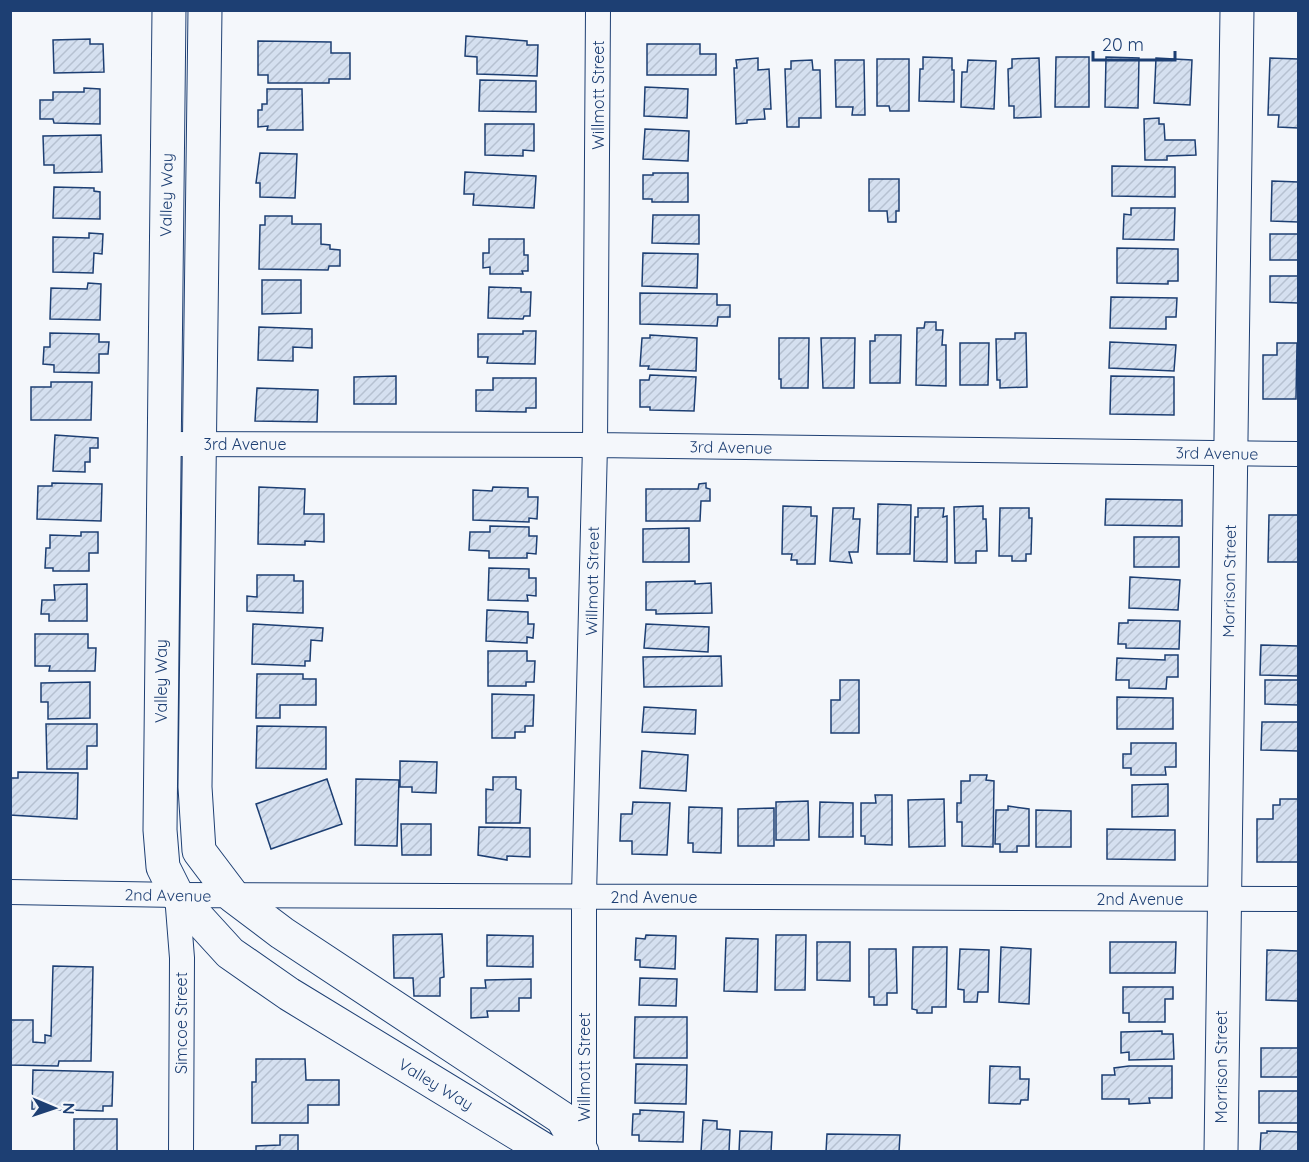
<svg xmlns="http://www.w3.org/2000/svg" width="1309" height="1162" font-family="Quicksand,sans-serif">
<defs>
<pattern id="building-hatch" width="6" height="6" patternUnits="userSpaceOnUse" patternTransform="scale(1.5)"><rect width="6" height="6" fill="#d5e0f0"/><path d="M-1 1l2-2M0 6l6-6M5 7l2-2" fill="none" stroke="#b6c1d1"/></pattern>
</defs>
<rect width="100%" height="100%" fill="#f4f7fb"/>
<path fill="url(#building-hatch)" stroke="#1d3f73" stroke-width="1.5" d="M466,36L527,41V45H538L537,76L477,74V57L465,56Z
M90,39V44H103L104,72L54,73L53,40Z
M258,41L331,42V53H350V79H329V83H268V75H258Z
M647,44H700V54H716V75H647Z
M923,57L952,58V70H954V102L919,101L920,69H923Z
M1056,57H1089V107H1055Z
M1106,57L1139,58L1138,108L1105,107Z
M758,58V70L769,69L771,109H764L765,119L747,120V123L736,124L734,68H737L736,60Z
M1039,58L1041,117L1014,118V106H1009L1008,69L1012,68V59Z
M1156,58L1192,60L1190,105L1154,103Z
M1270,58L1298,59V128L1278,127L1279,115H1268Z
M877,59H909V111H890L889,106H877Z
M812,60L813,70H820L821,118H799V127H787L785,69H791V61Z
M835,60H864L865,115H852L853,107H836Z
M968,60L996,61L994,109L961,107L962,72H967Z
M480,80L536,81V112L479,111Z
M645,87L688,89L687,118L644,116Z
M84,88L100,89V124L54,123L53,119H40V100H53V92H84Z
M267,89H302L303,130H267L268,126L258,127V110H262V104H267Z
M1159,118V124H1164L1165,140H1195L1196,155L1167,156V160H1145L1144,119Z
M485,124H534V151L523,150V156L485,155Z
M645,129L689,131L688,161L643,159Z
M101,135L102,172L54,173V165H44L43,136Z
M260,153L297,154L295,198L260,197V183H256Z
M1112,166L1175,167V197L1112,196Z
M465,172L536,176L534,208L473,205L474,194H464Z
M653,173H688V202H652V199H643V175H653Z
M869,179H899V211H896V222H888L887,211H869Z
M1272,181L1298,182V222L1271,221Z
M54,187L94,188V191L100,192V219L53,218Z
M1131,208H1175L1174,240L1123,239L1124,214L1131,215Z
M653,215H699V244L652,243Z
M265,216H292V224H321V244L330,245V249L340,250V266H329L328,270L259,269L260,225H265Z
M89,233L103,234L102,254L94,253L93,273L53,272V237L89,238Z
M1270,234H1298V260H1270Z
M489,239H524V255H528V271H522L523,274H490V267L483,268V253H489Z
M1117,248L1178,249V281H1168V284L1117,283Z
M643,253L698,254L697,288L642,286Z
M1270,276H1298V303L1270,302Z
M262,280H301V313L262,314Z
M88,283L101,284L100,320L50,319L51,288L87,289Z
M489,287L521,288V292H531L530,316H524L523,319L488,318Z
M640,293L717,294V305H730V317H718L717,326L640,324Z
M1111,297L1177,298L1176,317H1166V329L1110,328Z
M925,322H936V330H943L942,345H946V386L916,385L917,328H924Z
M259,327L312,329V348L293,347V361L258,360Z
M523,331H536L535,364L487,363L488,357H478V334H523Z
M50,333L99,334V342H109L108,354H99V373L54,372V365L43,364L44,347H50Z
M1015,333H1026L1027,387L1000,388V380H997L996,339H1015Z
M650,335L697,338L696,371L648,369L649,366H640L642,338H650Z
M875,335H901L900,383H870V341H875Z
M779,338H809L808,388H781V379H779Z
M821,338H855L854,388H823Z
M1110,342L1176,345L1174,371L1109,368Z
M960,343H989L988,385H960Z
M1277,343H1297L1296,399H1263V355H1277Z
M650,375L696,377L694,411L650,410V407H640V380H649Z
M396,376V404H354V377Z
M1111,376L1174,377V415L1110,414Z
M493,378H536V408H526V412L476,411V390H493Z
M51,382H92L91,420H31V387H51Z
M257,388L318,390L317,422L255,421Z
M55,435L98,438V448H90V462H85V472L53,471Z
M52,483L102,484L101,521L37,519L38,486H52Z
M706,483V488L710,489V501H701L700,521H646V489H698L699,484Z
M259,487L305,489L304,514H324V542L305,541V545L258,544Z
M493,487L528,488V497H538L537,519L529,518V522L473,520V490L492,491Z
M1106,499L1182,500V526L1105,525Z
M878,504L911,505L910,554H877Z
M783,506L811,507V516H817L815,564H797V560H791L792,554H782Z
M983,506V519H986L987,551H976V563H955L954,507Z
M833,508H854L853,519H860L858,552H849L852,563L830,561Z
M918,508H944L943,517L947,516V562L914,561L915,517H918Z
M1000,508H1029V518H1032L1031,554H1026V561H1012V556H999Z
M1269,515H1298V562H1268Z
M490,526L529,527V536H537L536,554L527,553V558H489V551L469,550L470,532H490Z
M689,528V562H643V529Z
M81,532H98V553H89V571H53V568H45L46,548H50V535L81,536Z
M1134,537H1179V567H1134Z
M489,568L529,569V578H536V596L527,595L528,601L488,600Z
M257,575H294V581H303V613L247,611V596L257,597Z
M1130,577L1180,580L1178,610L1129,608Z
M695,581V584L711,583L712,613L656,614V610H646V582Z
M87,584V621H49V614H41L42,600H55L54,585Z
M487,610L528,612V624H534L533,638L527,637V643L486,641Z
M1128,620L1180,621L1179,649L1126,648V644H1118L1119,623H1128Z
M253,624L323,628L322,641L311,640L310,661H305V666L252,664Z
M646,624L709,627L708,652L644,648Z
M35,634H88V648H96L95,671H49L50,666H35Z
M1261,645L1298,646V676L1260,675Z
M488,651H527V661H535L534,682H526V686H488Z
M1165,655H1178V677H1167L1166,689L1129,688V680H1116L1117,658L1165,660Z
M721,656L722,686L644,687L643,657Z
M257,674H303V679H316V705H280V718H256Z
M840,680H859V733H831V700H840Z
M1265,680H1298V705L1265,704Z
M90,682V718L48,719V702H41V683Z
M492,694L534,695L533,726H525V732H515V738H492Z
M1117,697L1173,698V729H1117Z
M644,707L696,710L695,734L642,732Z
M1262,722H1298V751L1261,750Z
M46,724H97V746H87V769H47Z
M257,726L326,727V769L256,768Z
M1131,743H1176V767H1165L1166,775H1131V768H1123V754H1131Z
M642,751L688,755L686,791L640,788Z
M400,761L437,762L436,793L412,792V787H400Z
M18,772L78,773L77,819L10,815V778H18Z
M970,775H987L986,780L994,781L993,847L962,846V822H957V803H961V781H970Z
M493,777H516V789L521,790L520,823H486V789L493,790Z
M327,779L342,824L271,849L256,804Z
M356,779L399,780L397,846L355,845Z
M1168,784V816L1132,817V785Z
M875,795H892V845L865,844V836H861V803H876Z
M944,799L945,846L909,847L908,800Z
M1280,799H1298V862H1257V819H1273V805H1280Z
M808,801L809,840H776V802Z
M633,802L670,803L667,855L632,854V841H620L621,814H632Z
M820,802L853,803V837H819Z
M1008,806L1029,809V846H1017V852H1000V844H995L996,810H1008Z
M689,807L722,808L721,853L693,852V843H688Z
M774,808V846H738V809Z
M1036,810L1071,811V847H1036Z
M401,824H431V855H402Z
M479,827L530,828V857L507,856V860L478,855Z
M1107,829L1175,830V860L1107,859Z
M442,934L444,977L440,978V996H414L413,978H394L393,935Z
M487,935L533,936V967L487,966Z
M646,935L676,936L675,969L640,967V960H635L636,938L645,939Z
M776,935H806L805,990H775Z
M726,938L758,939L757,992L724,991Z
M817,942H850V981L817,980Z
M1110,942H1176L1175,973H1110Z
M913,947H947L946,1007H932V1013H917V1010L912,1009Z
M1001,947L1031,949L1029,1004L999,1002Z
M869,949H896L897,993H887V1005H874V997H869Z
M960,949L989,950L988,992H978L977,1002H964V990L958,989Z
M1267,950L1298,951V1001L1266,1000Z
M53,966L93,967L91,1061H59L58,1066L10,1065V1020H33V1042L45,1043V1035L51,1036Z
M640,978L677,979L676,1006L639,1005Z
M531,979V998H519V1011H487L488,1017L471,1018V988H486L485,980Z
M1123,987H1173V999H1165V1022H1129V1013H1123Z
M635,1017H687V1058H634Z
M1162,1031V1034H1173L1174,1059L1129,1060V1052L1121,1053V1032Z
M1261,1048H1298V1077H1261Z
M256,1059H305L306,1080H339V1105H308V1123H252V1082H256Z
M636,1064L687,1065L686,1104L635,1103Z
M990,1066L1020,1067V1079H1029L1028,1100H1021L1020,1104L989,1103Z
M1129,1066H1172V1098H1149L1150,1103L1129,1104V1099H1102V1075H1115L1114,1068Z
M33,1070L113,1072L112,1106H103V1111L32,1109Z
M1259,1091H1298V1123H1259Z
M640,1110L684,1112L683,1142L639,1141V1135H632L633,1114H640Z
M74,1119H117V1152H74Z
M703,1120L717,1121V1129L730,1130L729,1152H701Z
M740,1131L772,1132L771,1152H739Z
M1267,1131L1298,1132V1152H1260L1261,1133H1267Z
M827,1134L900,1135L899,1152H826Z
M280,1135H298V1152H256V1146L280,1145Z"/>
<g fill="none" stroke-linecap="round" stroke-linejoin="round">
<defs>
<path id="street" d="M163,444L595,445L1298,454
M10,892L177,895L1298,899
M177,895L182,958L181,1152
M584,1152V896L595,445L598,10"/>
<path id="secondary" d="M169,10L160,830L163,867L177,895L230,953L289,994L548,1152
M205,10L195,787L199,851L233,896L282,933L562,1118L582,1152
M1221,1152L1237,10"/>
</defs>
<use href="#street" stroke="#1d3f73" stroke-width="26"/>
<use href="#secondary" stroke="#1d3f73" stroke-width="35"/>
<use href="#street" stroke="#f4f7fb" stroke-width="24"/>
<use href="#secondary" stroke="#f4f7fb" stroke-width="33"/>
</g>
<g text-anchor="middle" stroke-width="4.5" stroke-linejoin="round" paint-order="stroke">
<g font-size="16" fill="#1d3f73" stroke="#f4f7fb">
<text transform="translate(598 95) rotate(-90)" y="6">Willmott Street</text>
<text transform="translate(166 195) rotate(-89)" y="6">Valley Way</text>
<text x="245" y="450">3rd Avenue</text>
<text transform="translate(731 447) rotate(1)" y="6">3rd Avenue</text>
<text transform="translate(1217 453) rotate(1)" y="6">3rd Avenue</text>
<text transform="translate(592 581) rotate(-89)" y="6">Willmott Street</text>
<text transform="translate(1229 581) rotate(-89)" y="6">Morrison Street</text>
<text transform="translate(161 681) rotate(-90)" y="6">Valley Way</text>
<text transform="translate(168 895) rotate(1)" y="6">2nd Avenue</text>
<text x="654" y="903">2nd Avenue</text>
<text x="1140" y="905">2nd Avenue</text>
<text transform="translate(181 1023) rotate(-90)" y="6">Simcoe Street</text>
<text transform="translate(584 1067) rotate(-90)" y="6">Willmott Street</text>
<text transform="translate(1221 1067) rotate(-90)" y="6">Morrison Street</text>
<text transform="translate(436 1084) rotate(31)" y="6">Valley Way</text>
</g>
</g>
<rect width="1309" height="1162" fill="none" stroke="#1d3f73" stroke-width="24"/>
<g transform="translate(54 1108) rotate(92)" stroke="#f4f7fb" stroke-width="4.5" paint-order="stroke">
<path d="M0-4.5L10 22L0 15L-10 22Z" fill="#1d3f73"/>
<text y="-9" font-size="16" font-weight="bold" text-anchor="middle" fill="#1d3f73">N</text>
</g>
<path d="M1093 51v9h82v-9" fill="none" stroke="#1d3f73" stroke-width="3"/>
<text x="1102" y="51" font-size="18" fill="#1d3f73" stroke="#f4f7fb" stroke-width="4.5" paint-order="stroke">20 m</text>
</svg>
